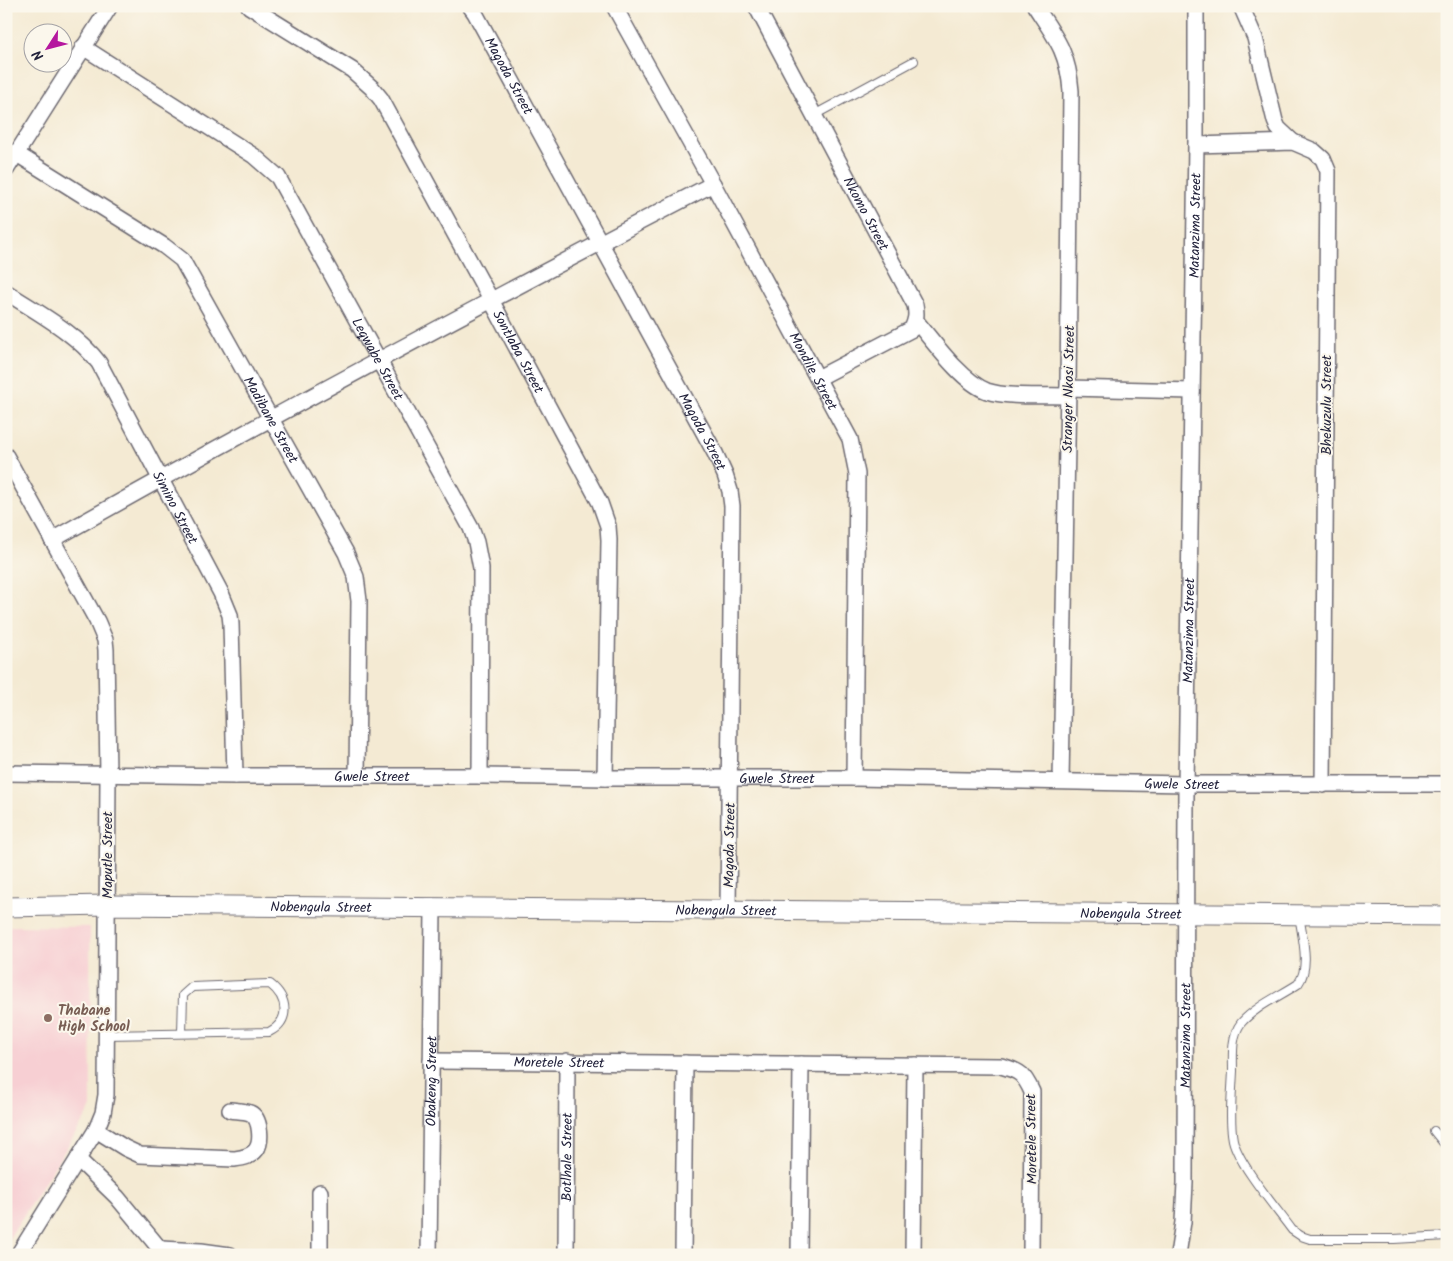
<svg xmlns="http://www.w3.org/2000/svg" width="1453" height="1261" font-family="Kalam,sans-serif">
<rect width="100%" height="100%" fill="#fbf7ec"/>
<filter id="ink" filterUnits="userSpaceOnUse"><feTurbulence type="fractalNoise" baseFrequency=".02" numOctaves="2"/><feDisplacementMap in="SourceGraphic" scale="10" xChannelSelector="R" yChannelSelector="G"/><feConvolveMatrix kernelMatrix="1 2 1 2 8 2 1 2 1" color-interpolation-filters="sRGB"/></filter>
<filter id="wash" filterUnits="userSpaceOnUse"><feTurbulence type="fractalNoise" baseFrequency=".0096" numOctaves="4" result="noise"/><feDisplacementMap in="SourceGraphic" scale="20" xChannelSelector="R" yChannelSelector="G"/><feGaussianBlur stdDeviation="1.12" result="paint"/><feColorMatrix in="noise" values="0 0 0 0 0 0 0 0 0 0 0 0 0 0 0 0 0 1.4 0 .05"/><feComposite in="paint" operator="in"/></filter>
<g filter="url(#wash)">
<rect width="100%" height="100%" fill="#f4ead3"/>
<path fill="#f7cfd3" d="M6,926L90,927L91,1109L6,1243Z"/>
</g>
<g filter="url(#ink)">
<g fill="none" stroke-linecap="round" stroke-linejoin="round">
<defs>
<path id="service" d="M814,115L914,61
M1299,915C1302,936 1311,967 1298,984C1280,996 1256,1006 1241,1023C1231,1036 1233,1056 1233,1071C1232,1093 1229,1119 1233,1140C1239,1165 1276,1208 1292,1230L1301,1236L1310,1239H1394L1447,1236
M106,1035L269,1032C291,1021 288,998 270,984L192,987L183,995L182,1033
M1434,1131L1447,1147"/>
<g id="minor">
<path id="s1" d="M249,6L352,70L372,88L381,99L491,300L600,503L608,526L609,540L605,778"/>
<path id="s2" d="M470,6L475,13L715,453L725,475L730,491L732,506L728,910"/>
<path id="s3" d="M614,6L713,184L850,439L857,474L854,778"/>
<path id="s4" d="M756,6L915,305C917,315 916,320 912,329L818,378"/>
<path d="M1035,6C1056,38 1068,52 1071,91L1068,388L1061,781"/>
<path d="M1241,6L1255,38L1275,121L1278,128L1293,142"/>
<path id="s5" d="M83,47L254,156L278,177L471,528L476,542L481,568L480,776"/>
<path d="M1196,145L1293,142L1314,151L1323,159L1328,171L1323,785"/>
<path id="s6" d="M17,154L164,246L182,260L346,553L356,577L359,601L357,776"/>
<path d="M6,170L110,6"/>
<path id="s7" d="M6,292C38,313 75,332 99,363L221,593L230,615L231,624L235,776"/>
<path d="M916,321C933,341 962,382 987,391C1008,398 1045,395 1068,396"/>
<path d="M1068,388L1192,391"/>
<path d="M6,456L97,621L105,640L106,650L108,774L106,1095L103,1113L96,1130L18,1255"/>
<path d="M52,540C270,417 491,299 713,184"/>
<path id="s8" d="M6,773L235,776H480L605,778H854L1186,784H1447"/>
<path id="s9" d="M431,1061L1001,1066C1020,1071 1024,1074 1032,1092L1031,1255"/>
<path d="M96,1130L125,1148L140,1155L234,1159C241,1158 251,1157 256,1150C262,1142 261,1118 250,1113C245,1111 236,1111 230,1110"/>
<path d="M78,1159L117,1197L165,1255"/>
<path d="M161,1249L201,1251L230,1255"/>
<path d="M320,1255V1192"/>
<path id="s10" d="M429,1255L433,908"/>
<path id="s11" d="M566,1255L567,1061"/>
<path d="M683,1255L685,1063"/>
<path d="M799,1255L801,1064"/>
<path d="M913,1255L915,1065"/>
<path id="s12" d="M1178,1255L1183,1222L1185,1183L1186,784L1196,145V6"/>
</g>
<g id="tertiary">
<path id="s13" d="M6,907L107,905L1447,916"/>
</g>
</defs>
<use href="#service" stroke="#6c6870" stroke-width="10"/>
<use href="#minor" stroke="#6c6870" stroke-width="18"/>
<use href="#tertiary" stroke="#6c6870" stroke-width="21"/>
<use href="#service" stroke="#fff" stroke-width="8"/>
<use href="#minor" stroke="#fff" stroke-width="15"/>
<use href="#tertiary" stroke="#fff" stroke-width="19"/>
</g>
</g>
<circle fill="#8d6e63" stroke="#fbf7ec" stroke-width="2" cx="48" cy="1018" r="5"/>
<g text-anchor="middle" stroke-width="4" stroke-linejoin="round" paint-order="stroke">
<g font-size="14" fill="#22223b" stroke="#fbf7ec">
<text dy="5" stroke="none"><textPath href="#s2" startOffset="80">Magoda Street</textPath></text>
<text dy="5" stroke="none"><textPath href="#s4" startOffset="235">Nkomo Street</textPath></text>
<text dy="5" stroke="none"><textPath href="#s12" startOffset="1030">Matanzima Street</textPath></text>
<text dy="5" stroke="none"><textPath href="#s1" startOffset="450">Sontlaba Street</textPath></text>
<text dy="5" stroke="none"><textPath href="#s5" startOffset="442">Leqwabe Street</textPath></text>
<text dy="5" stroke="none"><textPath href="#s3" startOffset="416">Mondile Street</textPath></text>
<text transform="translate(1068 389) rotate(-89)" y="5">Stranger Nkosi Street</text>
<text transform="translate(1326 405) rotate(-90)" y="5">Bhekuzulu Street</text>
<text dy="5" stroke="none"><textPath href="#s6" startOffset="379">Madibane Street</textPath></text>
<text dy="5" stroke="none"><textPath href="#s2" startOffset="485">Magoda Street</textPath></text>
<text dy="5" stroke="none"><textPath href="#s7" startOffset="281">Simino Street</textPath></text>
<text dy="5" stroke="none"><textPath href="#s12" startOffset="625">Matanzima Street</textPath></text>
<text dy="5" stroke="none"><textPath href="#s8" startOffset="366">Gwele Street</textPath></text>
<text dy="5" stroke="none"><textPath href="#s8" startOffset="771">Gwele Street</textPath></text>
<text dy="5" stroke="none"><textPath href="#s8" startOffset="1176">Gwele Street</textPath></text>
<text transform="translate(729 845) rotate(-89)" y="5">Magoda Street</text>
<text transform="translate(107 855) rotate(-90)" y="5">Maputle Street</text>
<text dy="5" stroke="none"><textPath href="#s13" startOffset="315">Nobengula Street</textPath></text>
<text dy="5" stroke="none"><textPath href="#s13" startOffset="720">Nobengula Street</textPath></text>
<text dy="5" stroke="none"><textPath href="#s13" startOffset="1125">Nobengula Street</textPath></text>
<text dy="5" stroke="none"><textPath href="#s12" startOffset="220">Matanzima Street</textPath></text>
<text dy="5" stroke="none"><textPath href="#s9" startOffset="128">Moretele Street</textPath></text>
<text dy="5" stroke="none"><textPath href="#s10" startOffset="174">Obakeng Street</textPath></text>
<text transform="translate(1031 1139) rotate(-91)" y="5">Moretele Street</text>
<text dy="5" stroke="none"><textPath href="#s11" startOffset="98">Botlhale Street</textPath></text>
</g>
<g font-size="14" font-weight="bold" fill="#785e54" stroke="#fbf7ec" text-anchor="start">
<text x="58" y="1015">Thabane<tspan x="58" dy="16">High School</tspan></text>
</g>
</g>
<rect width="1453" height="1261" fill="none" stroke="#fbf7ec" stroke-width="25"/>
<g transform="translate(48 48) rotate(234)"><circle r="24" fill="#fbf7ec" stroke="#a4a2a5"/>
<path d="M0-4L9 19L0 12L-9 19Z" fill="#b5179e"/>
<text y="-8" font-size="14" font-weight="bold" text-anchor="middle" fill="#22223b">N</text>
</g>
</svg>
